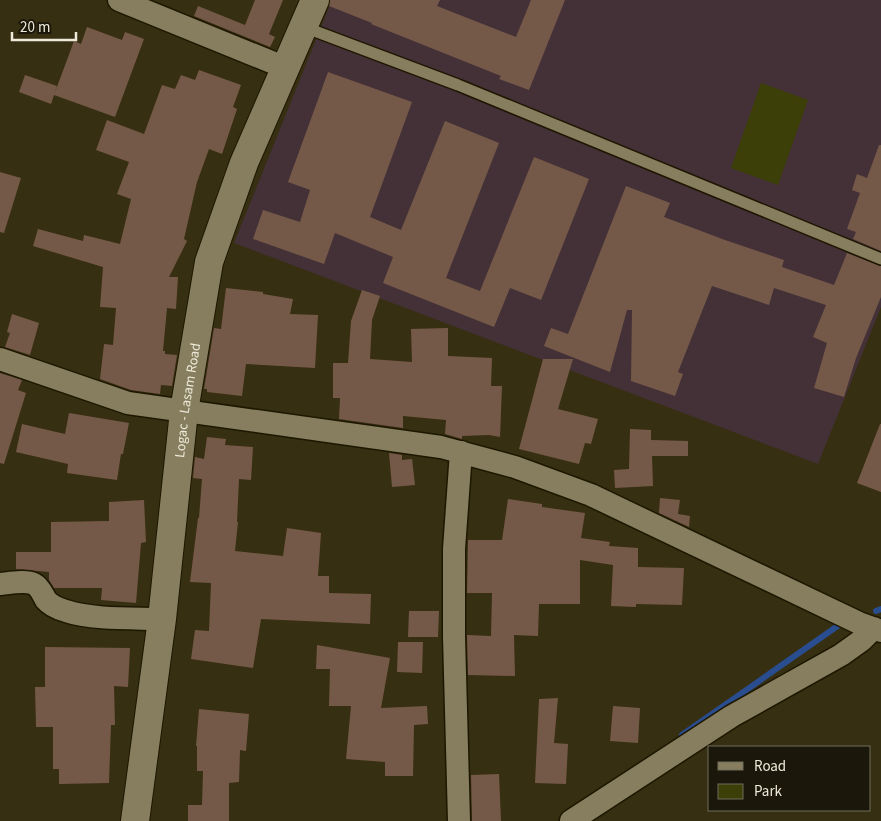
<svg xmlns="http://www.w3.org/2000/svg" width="881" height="821" font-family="'Source Sans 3',sans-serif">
<rect width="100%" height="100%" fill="#372f12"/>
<path fill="#443137" d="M332,0H881V307L818,464L234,243Z"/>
<path fill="#3c3f07" d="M761,83L808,100L778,185L731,168Z"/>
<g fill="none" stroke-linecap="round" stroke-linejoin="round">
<path stroke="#294d8e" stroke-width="6" d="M876,611L881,609
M682,735L839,625"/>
</g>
<path fill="#755948" d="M255,0H283L269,34L275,37L270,47L194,16L198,6L245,25Z
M330,0H440L437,6L516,37L531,0H565L529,90L499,79L501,76L371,24L372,23L329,6Z
M87,27L122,40L125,32L144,39L115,117L54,95L74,41L81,44Z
M199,70L241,85L233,107L237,109L222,154L209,149L197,182L184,239L187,241L169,277H178L176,309L167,308L163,351H165V354L177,355L172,386L161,385L160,394L131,390L100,379L104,344L113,345L116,308L100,307L103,267L33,246L38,229L83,241L84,235L120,244L131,199L117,194L129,162L96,150L107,120L144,134L162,85L175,89L181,75L195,80Z
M328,72L412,102L370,217L401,230L445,121L499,143L446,278L480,291L534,157L589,179L541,300L510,288L494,327L383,283L393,257L335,233L324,264L253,239L263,210L300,222L310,190L288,182Z
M25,75L57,86L51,104L19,92Z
M879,145H881V251L853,239L856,232L847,229L860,193L852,190L857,174L867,178Z
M0,172L21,178L4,233L0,232Z
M626,186L670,203L664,217L725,240L784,260L782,267L834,285L847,253L881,266V297L856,358L844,397L814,388L827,343L813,337L826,305L774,288L769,305L712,286L678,372L683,374L675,396L631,381L632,310H627L610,372L544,346L551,328L568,334Z
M226,288L263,292V294L293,299L290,314L318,315L315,368L246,364L242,396L207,392V389H204L214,328L221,329Z
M362,290L380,296L372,320L370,359L412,362L411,329L448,328V356L492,358L491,386H502L500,437L489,435L462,436V439L445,434L446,420L403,416V428L339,419L340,398H333V363H348L351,321Z
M12,314L39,323L30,355L5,347L10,333L7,332Z
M543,359H573L558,409L598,419L591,444L585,443L579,464L519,449Z
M0,373L22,380L18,390L26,393L4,464L0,463Z
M69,413L129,423L123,454H121L117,480L67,473L68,464L16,452L22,424L65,434Z
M880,424H881V492L857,483Z
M630,429L651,430V440L688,441V456H652L653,486L615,488L614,470L629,469Z
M207,437L226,439L225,445L253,447L251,480L239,479L237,522H238L235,551L283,556L287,528L321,533L318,576H329V593L371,594L370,624L261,619L253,668L191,659L195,630L209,631L211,583L190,582L198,518H199L202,479L193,478L195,457L204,459Z
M389,453L402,455V460L412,459L415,485L392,487Z
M660,498L680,500L678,514L690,516L689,527L659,513Z
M508,499L542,504V507L585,513L581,538L610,542L609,546L638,548V567L684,568L682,605L636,604V607L611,606L613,565L580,560V604H539L538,636L514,635L515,676L468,675L467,635L491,636L492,593H467L468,540H502Z
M144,500L146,542L141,543L136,603L101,600L102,588H54L49,580V572L16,569V552H51V522L109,521V502Z
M409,611H439L438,637H408Z
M398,642H423L422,673L397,672Z
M317,645L390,658L381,708L427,706L428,724L414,725L413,776H385V762L346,759L351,706H329L330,669H316Z
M45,647L130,648L128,687L114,686L115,725H111L109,783L59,784V769H53V727H36L35,687H45Z
M558,698L554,743L568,744L566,784L535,783L539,699Z
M613,706L640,708L638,743L610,741Z
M199,709L249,714L246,751L240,750L239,782L229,783V821H188V805H202L203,771H197V746H196Z
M499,774L501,821H472L471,775Z"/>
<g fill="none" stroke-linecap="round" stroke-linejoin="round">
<defs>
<path id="lane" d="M304,27L458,85L881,259"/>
<path id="street" d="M119,0L286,68
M0,359L128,403L441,447L515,467L591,495L859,623L881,631
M0,584C10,583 26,580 34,584C40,587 43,595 46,600C51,606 59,609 66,611C93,620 133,618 162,619
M459,821L454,637V549L461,452
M571,821L732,716L841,655L862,640L874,628"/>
<g id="secondary">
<path id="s1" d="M135,821L162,619L184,411L209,262L244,163L315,0"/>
</g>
</defs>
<use href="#lane" stroke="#1e1700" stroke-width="14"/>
<use href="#street" stroke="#1e1700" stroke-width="25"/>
<use href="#secondary" stroke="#1e1700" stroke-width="30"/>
<use href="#lane" stroke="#867e5f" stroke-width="11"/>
<use href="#street" stroke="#867e5f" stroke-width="22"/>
<use href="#secondary" stroke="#867e5f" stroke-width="28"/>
</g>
<g text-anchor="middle" stroke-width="4" stroke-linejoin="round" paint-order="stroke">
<g font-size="14" fill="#eeead9" stroke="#1b180b">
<text dy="5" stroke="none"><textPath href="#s1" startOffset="424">Logac - Lasam Road</textPath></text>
</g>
</g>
<rect x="708" y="746" width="162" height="65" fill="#1b180b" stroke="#6f6c5d"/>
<rect x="718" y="762" width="25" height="8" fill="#867e5f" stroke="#6f6c5d"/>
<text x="754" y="771" font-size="15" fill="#eeead9">Road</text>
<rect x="718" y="784" width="25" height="15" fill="#3c3f07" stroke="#6f6c5d"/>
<text x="754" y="796" font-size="15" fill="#eeead9">Park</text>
<path d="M12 32v8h64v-8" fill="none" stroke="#eeead9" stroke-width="2.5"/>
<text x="20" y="32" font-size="15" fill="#eeead9" stroke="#1b180b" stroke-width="4" paint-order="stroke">20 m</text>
</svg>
